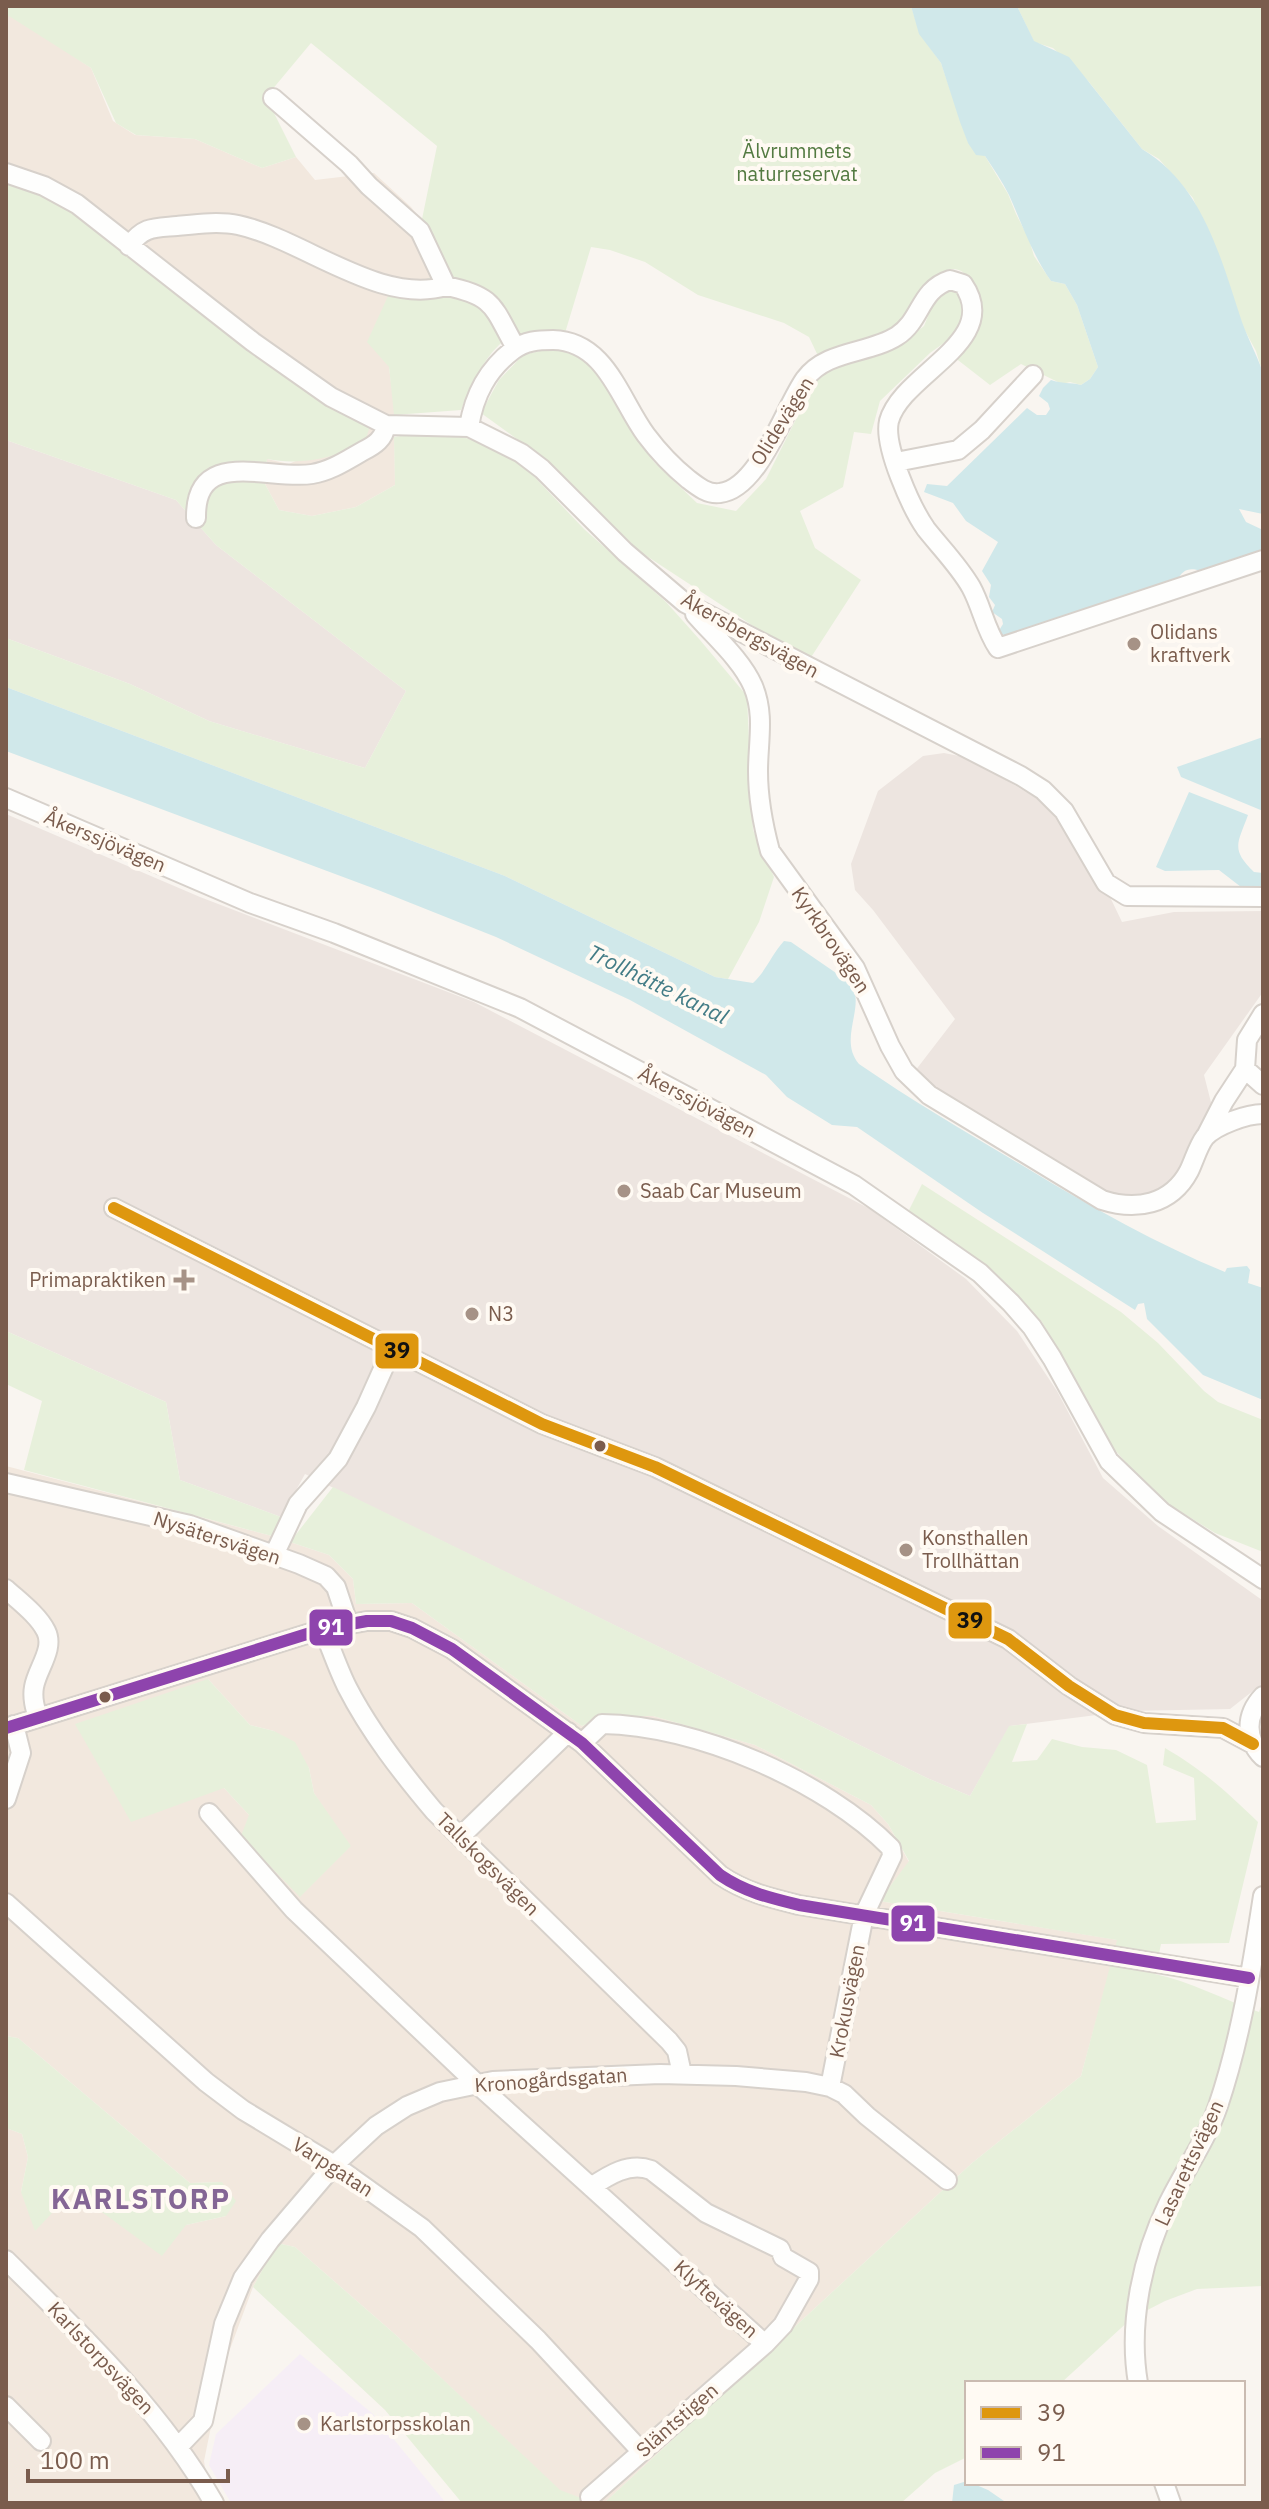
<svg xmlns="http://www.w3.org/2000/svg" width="1269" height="2509" font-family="'IBM Plex Sans',sans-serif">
<rect width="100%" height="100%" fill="#f9f5f0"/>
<path fill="#f2e8de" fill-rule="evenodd" d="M8,12L91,68L113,121L135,135L195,139L262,168L296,157L315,180L374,173L411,207L430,232L444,274L389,367L394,405L395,485L356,507L312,516L279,510L265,484L267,459L289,464L370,426L333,410L6,182V15Z
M6,1466L272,1536L329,1555L353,1579L356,1604L412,1603L582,1726L605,1716H653L755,1745L871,1805L888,1824L909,1862L879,1901L1118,1940L1081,2076L972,2163L604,2503H594L560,2491L397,2336L295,2247L277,2243L253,2287L223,2368L204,2461L211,2503H6V2128L22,2134L28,2157L21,2192L73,2190L186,2225L226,2216L222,2182L190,2183L18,2038L6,2036ZM208,1679L250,1725L274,1731L309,1768L314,1793L329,1817L249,1815L224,1788Z"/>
<path fill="#ede5e0" d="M6,440L176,500L216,545L406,691L365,768L209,721L130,684L6,638Z
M944,753L969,758L1041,801L1063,827L1110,897L1122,922L1174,912L1263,911V992L1204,1075L1214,1114L1178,1180L1165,1191L1119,1201L944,1097L915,1071L955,1019L873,910L855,890L851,864L878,791L923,756Z
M6,814L200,897L474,1002L870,1209L966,1279L1017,1331L1057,1391L1103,1478L1158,1526L1262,1600L1263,1683L1230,1709L1128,1711L1010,1726L970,1796L927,1778L305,1474L281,1517L180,1480L166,1402L6,1331Z"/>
<path fill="#f6eef6" d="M300,2354L373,2414L446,2503H231L209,2465L216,2434Z"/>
<path fill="#e7f0db" d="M6,6H911L920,34L941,63L968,142L985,156L1008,194L1016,214L1029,239L1034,256L1051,281L1065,284L1077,305L1098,367L1090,379L1081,385L1070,382L1062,384L1021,364L990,385L954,357L971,281C945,242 914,309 904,327L819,358L809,337L784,323L698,295L645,262L610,250L591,247L565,333C547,327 514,331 499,345C482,361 470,388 461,410L394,415L389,367L367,342L388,296L422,280L444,274L421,224L437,146L311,43L266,97L296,157L262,168L195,139L136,135L116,123L91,68L9,16L6,19Z
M1017,6H1263V374L1256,351L1243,327L1193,198L1159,159L1142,149L1089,82L1053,48L1034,42Z
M6,182L39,193L72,209L333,410L370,426L364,445C331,457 303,466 267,459L265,484L279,510L312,516L356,507L395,485L394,437L418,433L456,435L492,446L525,467L584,529L666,602L700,640L747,696L753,830L774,877L759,922L728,979L715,977L505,876L6,687V638L130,684L209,721L365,768L406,691L216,545L176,500L6,440Z
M953,285L961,295L966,314L955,335L930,353L880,401L871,434L854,432L843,487L800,511L815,548L861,580L808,662L639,551L554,466L481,413L499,380L523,355L561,346L596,369L654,462L697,503L736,511L766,479L818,375L856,358L899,346L924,326L936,296Z
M922,1184L1121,1312L1158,1343L1204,1391L1218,1402L1263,1420V1552L1215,1533L1154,1495L1108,1442L1042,1322L992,1270L908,1212Z
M6,1331L166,1402L180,1480L281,1517L272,1536L24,1470L42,1401L6,1384Z
M333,1487L927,1778L970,1796L1009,1726L1027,1724L1012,1762L1037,1760L1052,1739L1082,1747L1116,1750L1147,1765L1156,1823L1196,1820L1194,1778L1163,1765L1165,1748C1203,1770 1227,1792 1258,1822L1229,1943L1161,1944L1155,1974C1190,1981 1224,2000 1259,2012L1263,2000V2286L1197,2289L1165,2301L1132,2318L1061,2383H967V2457L935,2473L901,2503H604L972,2163L1081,2076L1117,1940L879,1901L909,1861L888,1824L871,1805L755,1745L653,1716H605L582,1726L412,1603L356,1604L353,1579L329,1555L290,1542Z
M208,1679L250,1725L274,1731L295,1742L309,1768L314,1793L351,1846L300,1897L241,1836L249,1815L224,1788L131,1822L75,1724Z
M6,2036L18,2038L190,2183L222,2182L236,2201L226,2216L186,2225L162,2256L73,2191L35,2231L21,2192L28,2157L22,2134L6,2128Z
M277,2243L295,2247L397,2336L560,2490L594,2503H462L385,2410L253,2287Z"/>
<path fill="#d0e8ea" d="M911,6H1017L1034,41L1069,57L1142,149C1203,185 1221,259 1242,322C1248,339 1257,355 1263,373V514L1239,509L1246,522L1263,530V550L1201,571C1189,567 1182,570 1177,581L1003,643L1004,635L998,632L1003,624L1002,619L992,612L995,605L989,597L991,585L982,571L998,542L966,521L953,503L924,492L927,484L947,486L1027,408L1037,415H1046L1050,409L1048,403L1039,396L1043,388L1051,380C1062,384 1070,382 1081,385L1090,379L1098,367L1077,305L1065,284L1051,281C1032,254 1022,224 1009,195C1002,181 993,168 985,156L976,155L968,143L960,122L941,63L919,34Z
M6,687L505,876L715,977L753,983C766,971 772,954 784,941L791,942L852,984C865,1009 838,1039 859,1064C914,1102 972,1136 1030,1170C1093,1208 1157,1244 1225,1272L1227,1268L1247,1266L1250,1270L1248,1283L1263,1288V1400L1203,1375L1147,1319L1144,1303L1138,1304L1135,1310L983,1213L857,1127L832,1125L787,1097L766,1075L630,1000L496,937L378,890L6,751Z
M1263,737V811L1181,777L1177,767Z
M1189,792L1248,815C1238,843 1230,849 1254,872L1263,873V904L1219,870L1165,871L1156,867Z
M967,2481L988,2490L1007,2503H952L954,2485Z"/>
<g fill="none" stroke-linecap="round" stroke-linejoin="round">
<defs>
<path id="minor" d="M273,98L349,164L369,186L420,231L446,286C496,296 493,308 516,348
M6,173L44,186L77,204L253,342L331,397L386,425L469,427L521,453L542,469L625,552L685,603L1021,776L1043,790L1064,811L1106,883L1127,896L1263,897
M129,246C144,226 154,228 177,226C196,224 219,221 238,225C303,239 380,306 446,286
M469,427C474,395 487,370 513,350C525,341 538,340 553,340C606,341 620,400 646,435C658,451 672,466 688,479C697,486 708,495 720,493C759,489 785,407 805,379C826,350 869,354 897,336C922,320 919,290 950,280L963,284C1003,342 902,373 889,421C883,446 912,509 926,529C941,548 959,566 971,587C982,607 985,629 998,648L1263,560
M896,462L958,450L982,430L1033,375
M196,518C195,446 269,481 312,474C331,471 347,460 363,451C375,445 384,439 386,425
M695,614C714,636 741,659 753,686C765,715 758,741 758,771C758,798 763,825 770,851L855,968L890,1046L904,1071L929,1095L1102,1200C1136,1211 1171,1205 1189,1171C1194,1161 1198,1146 1205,1137C1216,1125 1247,1114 1263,1114
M6,798L250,903L334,933L520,1008L854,1185L980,1273L1011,1303L1032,1327L1052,1358L1109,1461L1162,1512L1263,1579
M1245,1069L1247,1040L1263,1014
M1206,1136L1224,1101L1245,1069L1263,1085
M114,1208L542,1424L655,1467L1008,1639L1069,1686L1115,1715L1144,1723L1223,1728L1253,1744
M6,1483L190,1525L299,1564L326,1576L336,1587L348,1623
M274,1555L298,1504L338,1459L366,1407L392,1349
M6,1589C19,1601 38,1615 46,1631C55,1649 37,1669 34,1687C32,1698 35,1708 38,1718
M323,1629C331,1648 338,1669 347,1687C370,1732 402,1773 434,1811L669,2041L677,2051L682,2074
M1263,1696C1245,1715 1245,1739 1263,1757
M6,1728L323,1629L367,1621H391L412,1628L452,1649L582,1743L720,1875C745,1892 770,1898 799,1905L1249,1978
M582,1743L602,1724C696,1725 825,1781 891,1848L892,1856L864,1915L830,2087
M6,1799L21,1753L14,1725
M209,1813L294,1910L476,2083L765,2344
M461,1836L568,1732
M6,1903L206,2082L243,2110L334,2165L422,2228L538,2340L641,2451
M6,2260C82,2335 160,2409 214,2503
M1138,2383C1128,2324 1142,2257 1168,2204C1184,2171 1206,2141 1218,2106C1241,2038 1252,1967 1263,1896
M6,2406L41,2441
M178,2447L203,2421L224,2324L243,2278L270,2240L334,2165L376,2126L407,2106L440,2092L493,2081L660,2074L736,2076L806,2082L830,2087L844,2094L867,2116L947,2180
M1164,2483L1171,2503
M590,2497L765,2344L783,2325L809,2279V2272L783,2257L780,2249L706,2213L651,2170C629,2162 609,2175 591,2187"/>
</defs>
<use href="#minor" stroke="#d7d1cb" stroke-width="22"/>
<use href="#minor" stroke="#fefefd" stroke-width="18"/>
<defs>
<path id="bus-1" d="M114,1208L542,1424L655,1467L1008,1639L1069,1686L1115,1715L1144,1723L1223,1728L1253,1744"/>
<path id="bus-2" d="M6,1728L323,1629L367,1621H391L412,1628L452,1649L582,1743L720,1875C745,1892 770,1898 799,1905L1249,1978"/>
</defs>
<use href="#bus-1" stroke="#fffaf3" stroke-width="18"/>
<use href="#bus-2" stroke="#fffaf3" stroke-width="18"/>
<use href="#bus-1" stroke="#de970f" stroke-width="12"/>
<use href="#bus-2" stroke="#8e44ad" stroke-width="12"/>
</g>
<g fill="#a69286" stroke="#fffaf3" stroke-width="3">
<circle cx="1134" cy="644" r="8"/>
<circle cx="624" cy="1191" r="8"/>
<path d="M180 1268h8v8h8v8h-8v8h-8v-8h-8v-8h8z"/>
<circle cx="472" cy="1314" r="8"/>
<circle cx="906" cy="1550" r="8"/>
<circle cx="304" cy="2424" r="8"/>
</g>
<g fill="#7a5c4d" stroke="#fffaf3" stroke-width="3">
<circle cx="600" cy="1446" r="7"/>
<circle cx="105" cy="1697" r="7"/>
</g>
<g text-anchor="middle" stroke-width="8" stroke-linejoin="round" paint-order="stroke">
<g font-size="20" fill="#537a41" stroke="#fffaf3">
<text x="797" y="158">Älvrummets<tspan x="797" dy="23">naturreservat</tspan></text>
</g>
<g font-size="20" fill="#7a5c4d" stroke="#fffaf3">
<text transform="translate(782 421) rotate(-58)" y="7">Olidevägen</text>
<text transform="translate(750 635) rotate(29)" y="7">Åkersbergsvägen</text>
<text transform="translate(105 841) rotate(23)" y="7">Åkerssjövägen</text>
<text transform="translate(831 940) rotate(56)" y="7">Kyrkbrovägen</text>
<text transform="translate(697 1102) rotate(28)" y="7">Åkerssjövägen</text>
<text transform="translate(217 1538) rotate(18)" y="7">Nysätersvägen</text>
<text transform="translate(488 1864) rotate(45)" y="7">Tallskogsvägen</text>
<text transform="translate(847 2001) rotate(-79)" y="7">Krokusvägen</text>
<text transform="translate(551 2080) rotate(-4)" y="7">Kronogårdsgatan</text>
<text transform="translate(1189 2163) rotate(-65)" y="7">Lasarettsvägen</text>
<text transform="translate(333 2167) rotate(33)" y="7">Varpgatan</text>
<text transform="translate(716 2299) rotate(42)" y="7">Klyftevägen</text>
<text transform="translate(101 2358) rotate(47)" y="7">Karlstorpsvägen</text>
<text transform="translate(677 2420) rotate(-41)" y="7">Släntstigen</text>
</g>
<g font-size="20" fill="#7a5c4d" stroke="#fffaf3" text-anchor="start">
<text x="1150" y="639">Olidans<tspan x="1150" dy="23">kraftverk</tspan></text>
<text x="640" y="1198">Saab Car Museum</text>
<text x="166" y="1287" text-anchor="end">Primapraktiken</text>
<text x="488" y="1321">N3</text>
<text x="922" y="1545">Konsthallen<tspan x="922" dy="23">Trollhättan</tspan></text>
<text x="320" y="2431">Karlstorpsskolan</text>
</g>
<g font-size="22" font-style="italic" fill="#437c86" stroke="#fffaf3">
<text transform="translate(658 984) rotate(26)" y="8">Trollhätte kanal</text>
</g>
<g font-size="28" font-weight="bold" letter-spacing="2" fill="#846695" stroke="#fffaf3">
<text x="141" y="2209">KARLSTORP</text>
</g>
</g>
<g stroke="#fffaf3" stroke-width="3">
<rect x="374" y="1332" width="46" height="38" rx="8" fill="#de970f"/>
<rect x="947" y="1601" width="46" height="39" rx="8" fill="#de970f"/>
<rect x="308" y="1608" width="46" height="39" rx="8" fill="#8e44ad"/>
<rect x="890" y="1904" width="46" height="39" rx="8" fill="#8e44ad"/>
</g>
<g font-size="22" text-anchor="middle" font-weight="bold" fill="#fff">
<text x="331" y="1635">91</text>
<text x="913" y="1931">91</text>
</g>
<g font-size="22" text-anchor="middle" font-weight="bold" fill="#111">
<text x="397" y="1358">39</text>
<text x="970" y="1628">39</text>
</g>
<rect width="1269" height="2509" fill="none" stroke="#7a5c4d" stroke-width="16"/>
<rect x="965" y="2381" width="280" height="104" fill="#fffaf3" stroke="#cabbb1" stroke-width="2"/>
<rect x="981" y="2407" width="40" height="12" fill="#de970f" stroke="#cabbb1" stroke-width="2"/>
<text x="1037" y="2421" font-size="24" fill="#7a5c4d">39</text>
<rect x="981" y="2447" width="40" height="12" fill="#8e44ad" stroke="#cabbb1" stroke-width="2"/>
<text x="1037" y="2461" font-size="24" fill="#7a5c4d">91</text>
<path d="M28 2469v12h200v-12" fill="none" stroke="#7a5c4d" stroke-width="4"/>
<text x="40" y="2469" font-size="24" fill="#7a5c4d" stroke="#fffaf3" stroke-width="6" paint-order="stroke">100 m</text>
</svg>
